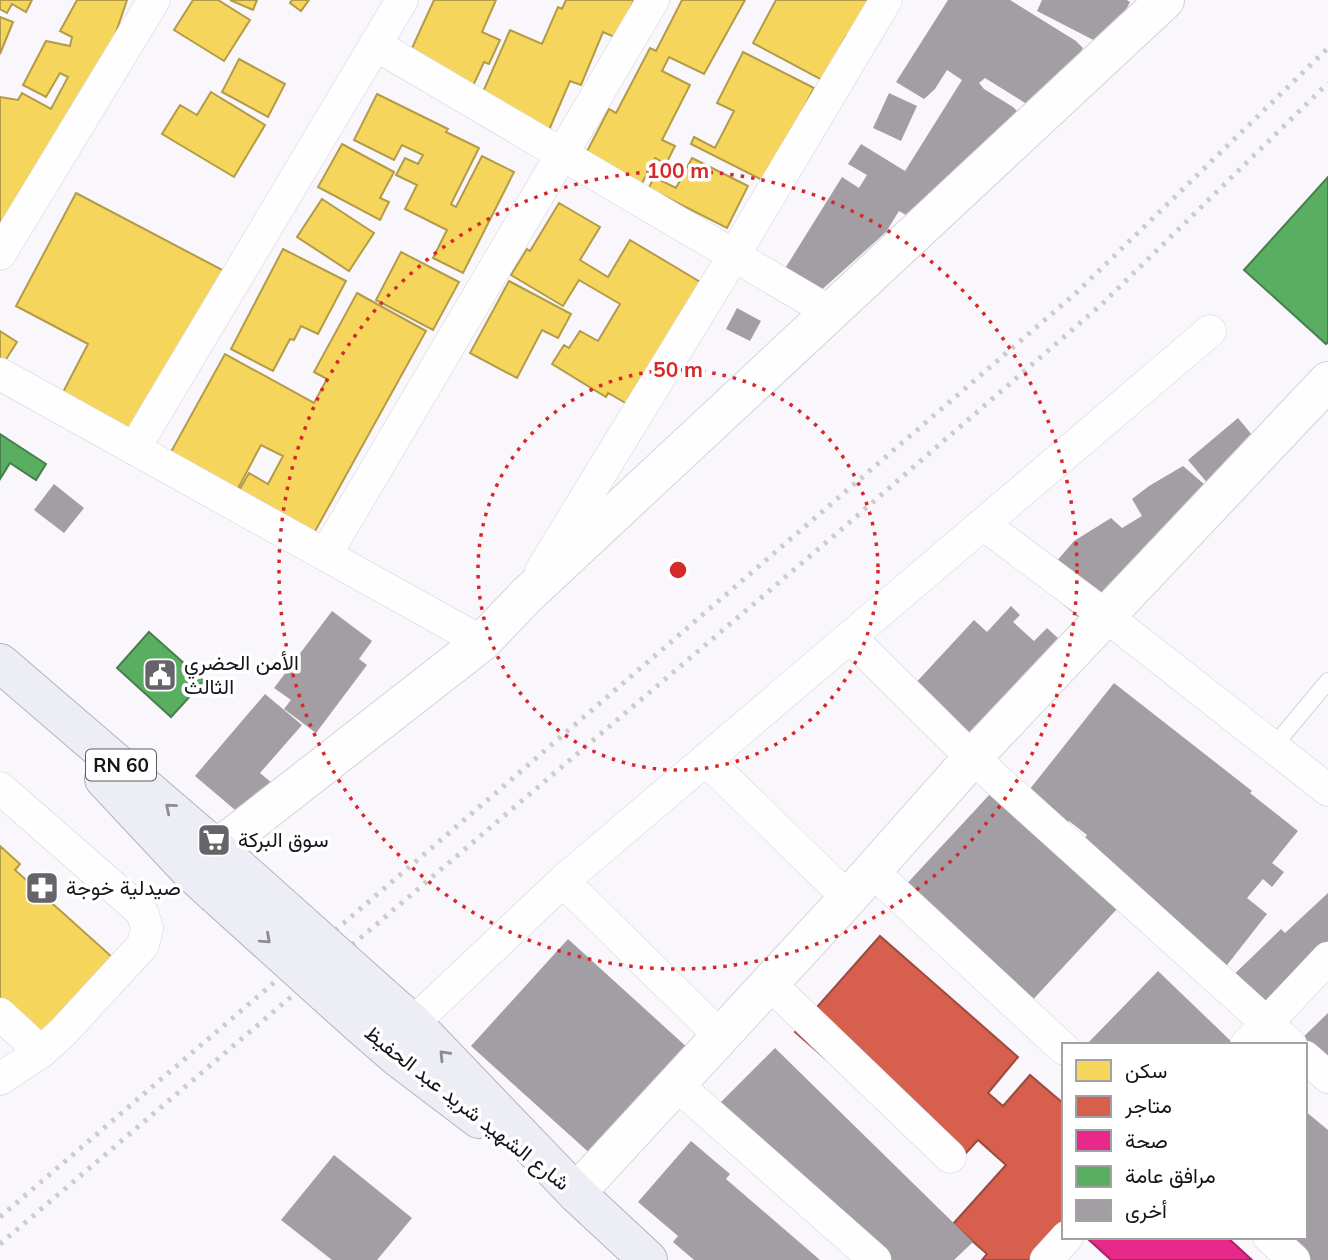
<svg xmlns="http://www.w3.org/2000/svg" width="1328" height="1260" font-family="Mulish,Vazirmatn,sans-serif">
<rect width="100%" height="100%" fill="#f9f7fc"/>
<path fill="#f6d55c" stroke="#b39b48" stroke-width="2" d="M0,0H32L26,12L12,4L7,13L0,9Z
M77,0H127L112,44L0,250V97L18,100L22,93L51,109L68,77L60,73L46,97L23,85L46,41L70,46L72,37L60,31Z
M193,0H218L250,20L224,61L174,30Z
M230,0H257L253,10Z
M292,0H309L301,11L290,3Z
M434,0H496L482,32L500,40L489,64L484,62L472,88L407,59Z
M566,0H634L617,38L603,32L581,85L570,81L546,137L479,101L510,30L542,44L558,7L562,9Z
M682,0H745L704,74L669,57L662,71L690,85L662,140L675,146L666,164L655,158L638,191L581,163L609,109L616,113L650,48L656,51Z
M776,0H873L852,39L846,36L822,80L753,43Z
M0,17L13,22L0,54Z
M743,52L814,88L766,182L691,144L694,137L715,148L734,111L717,103Z
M239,59L285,84L268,117L222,92Z
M211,92L265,125L234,177L162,134L180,105L197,115Z
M377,94L448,129L446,132L479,148L451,204L456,207L482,156L514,172L463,273L433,258L447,230L405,209L417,185L396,175L405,158L418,164L423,155L402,145L394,160L354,140Z
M342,144L394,172L380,198L389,202L380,220L318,187Z
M692,158L748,186L727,228L660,194L644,198L654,177L676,188Z
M76,193L226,272L136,438L60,398L88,344L16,306Z
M322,199L374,233L349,271L297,237Z
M559,203L600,227L580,260L608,277L630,240L702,283L629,405L608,393L606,397L552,364L564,345L569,348L580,331L598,341L620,304L579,280L563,306L511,275L527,249L530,251Z
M283,249L346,281L318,334L301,326L294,340L290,339L273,371L231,349Z
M401,252L459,282L433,330L376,300Z
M509,281L571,314L558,338L542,330L517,378L470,353Z
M357,293L426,331L309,542L233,501L249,473L268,484L283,456L261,445L234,496L167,459L225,354L314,403L327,379L314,372Z
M0,331L17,342L5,361L0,358Z
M0,846L20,864L15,870L122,966L41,1055L0,1018Z"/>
<path fill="#d6604d" stroke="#9d493e" stroke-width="2" d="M880,936L1018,1057L988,1093L1003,1106L1030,1075L1064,1104V1237L1049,1260H982L987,1254L953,1224L1006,1165L978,1140L951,1169L795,1032Z"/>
<path fill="#e7298a" stroke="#a92368" stroke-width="2" d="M1089,1237H1227L1252,1260H1111L1088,1239Z"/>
<path fill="#5aae61" stroke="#46804c" stroke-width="2" d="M1328,177V342L1326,344L1244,270Z
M0,434L46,464L36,480L10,463L0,479Z
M149,632L204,681L171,717L117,668Z"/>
<path fill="#a39ea3" d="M948,0H1010L1076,41L1083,48L1068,73L1030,106L985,78L979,83L984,89L1013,107L1022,116L920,223L899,211L886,232L807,303L776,283L842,177L859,188L867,175L848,164L861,144L905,171L962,80L947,70L935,89L924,99L896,82Z
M1042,0H1127L1130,2L1107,47L1037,11Z
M889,93L917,106L901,141L873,128Z
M737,308L761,321L750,341L726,329Z
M1238,418L1271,458L1105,640L1031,577L1055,563L1074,541L1111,518L1122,528L1142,516L1132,499L1149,486L1183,466L1219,497L1188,460Z
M54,484L84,508L64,533L34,510Z
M1011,606L1020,615L1013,622L1034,641L1047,628L1084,662L979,776L898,702L974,620L987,632Z
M332,611L372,641L359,659L367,665L316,733L284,709L291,700L274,688Z
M1114,683L1252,791L1250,793L1298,831L1272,863L1284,872L1272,887L1263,879L1247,898L1267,914L1220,974L1071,856L1087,835L1069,821L1058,835L1018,804Z
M265,694L302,725L260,773L290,798L261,832L195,776Z
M991,793L1117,909L1027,1006L901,890Z
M1328,893V960L1259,1025L1222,986L1281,929L1285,933Z
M568,939L701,1060L604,1166L471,1046Z
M1158,971L1235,1045H1086Z
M1328,1013V1093L1323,1091L1295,1045Z
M775,1048L973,1242L954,1260H865L713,1110Z
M1305,1111L1328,1130V1260H1292L1274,1255L1253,1237H1305Z
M691,1141L730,1174L726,1179L820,1260H694L673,1242L678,1236L638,1202Z
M334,1155L412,1218L377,1260H332L281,1220Z"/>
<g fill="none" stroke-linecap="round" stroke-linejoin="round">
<defs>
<path id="service" d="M1273,747L1328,681"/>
<path id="minor" d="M376,45L830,312
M0,254L154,0
M0,374L482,642
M134,449L402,0
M983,524L1106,616L1328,790
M326,554L653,0
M541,571L733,257L886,0
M850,637L964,750L1291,1045
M706,760L848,898
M0,788L142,912L147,928L143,945L63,1032L41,1052L0,1014
M872,871L1064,1049
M563,881L720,1036
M768,982L950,1157
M413,1023L563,881L1210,331
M1246,1045L1328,958
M1305,1057L1328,1077
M0,1079L41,1052
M677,1085L875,1260
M1269,1237L1294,1260
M1046,1260L1067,1237"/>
<path id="tertiary" d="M191,869L482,642L527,595L1165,0
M576,1193L848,898L973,757L1328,381"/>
<path id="primary" d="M0,663L240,869
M104,779L190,871L215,894
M382,996L413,1023L576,1193L648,1260
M358,1023L396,1056L479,1119"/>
</defs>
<use href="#service" stroke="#d4d2d7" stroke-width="18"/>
<use href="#minor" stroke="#d4d2d7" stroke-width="33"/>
<use href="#tertiary" stroke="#d4d2d7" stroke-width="40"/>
<use href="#primary" stroke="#b2b2c1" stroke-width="40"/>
<use href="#service" stroke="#fefeff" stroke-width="16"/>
<use href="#minor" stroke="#fefeff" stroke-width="32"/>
<use href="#tertiary" stroke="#fefeff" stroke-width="38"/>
<use href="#primary" stroke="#ecedf5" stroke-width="38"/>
<path stroke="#ccc" stroke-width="5" stroke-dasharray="3.5 7" stroke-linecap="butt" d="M0,1217L498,791L1076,293L1328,48
M0,1244L836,534L1102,304L1328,83"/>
<defs>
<path id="primary-bridge" d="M240,869L382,996
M215,894L358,1023"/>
</defs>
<use href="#primary-bridge" stroke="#b2b2c1" stroke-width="40" stroke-linecap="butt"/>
<use href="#primary-bridge" stroke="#ecedf5" stroke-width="38"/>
</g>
<defs><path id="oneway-chevron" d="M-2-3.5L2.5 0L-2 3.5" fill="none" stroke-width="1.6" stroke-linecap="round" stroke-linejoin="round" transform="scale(1.75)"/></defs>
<g stroke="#8c8b92">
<use href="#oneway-chevron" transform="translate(170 808) rotate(-140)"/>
<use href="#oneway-chevron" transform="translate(266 939) rotate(42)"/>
<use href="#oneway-chevron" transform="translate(444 1055) rotate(-134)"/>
</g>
<g fill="none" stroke="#d62828" stroke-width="3.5" stroke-dasharray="3.5 7">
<circle cx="678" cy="570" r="200"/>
<circle cx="678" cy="570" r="399"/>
</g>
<defs>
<symbol id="civic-square" viewBox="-11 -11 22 22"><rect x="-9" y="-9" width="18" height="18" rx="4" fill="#666369" stroke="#fff"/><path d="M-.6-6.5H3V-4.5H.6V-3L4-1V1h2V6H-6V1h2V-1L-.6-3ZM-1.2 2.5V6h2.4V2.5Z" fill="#fff"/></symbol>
<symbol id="supermarket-square" viewBox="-11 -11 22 22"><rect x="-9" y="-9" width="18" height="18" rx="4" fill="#666369" stroke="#fff"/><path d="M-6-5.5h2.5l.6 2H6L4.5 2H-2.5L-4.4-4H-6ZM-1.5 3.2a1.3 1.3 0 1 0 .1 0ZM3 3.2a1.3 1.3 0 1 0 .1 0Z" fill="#fff"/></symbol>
<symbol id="pharmacy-square" viewBox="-11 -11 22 22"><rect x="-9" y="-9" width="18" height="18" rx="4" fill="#666369" stroke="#fff"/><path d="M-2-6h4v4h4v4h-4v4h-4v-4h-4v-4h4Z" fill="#fff"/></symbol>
</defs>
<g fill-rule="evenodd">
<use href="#civic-square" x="141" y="656" width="38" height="38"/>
<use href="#supermarket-square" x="195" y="821" width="38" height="38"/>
<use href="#pharmacy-square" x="23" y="869" width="38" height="38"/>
</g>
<g text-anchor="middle" stroke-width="7" stroke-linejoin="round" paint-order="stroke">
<rect fill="#fff" stroke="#5d5a5f" stroke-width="2" x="86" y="749.5" width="70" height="31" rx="5"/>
<g font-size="19" font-weight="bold" fill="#17141a">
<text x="121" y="772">RN 60</text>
</g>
<g font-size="21" fill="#17141a" stroke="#fff" text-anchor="start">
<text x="184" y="670">الأمن الحضري<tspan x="184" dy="24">الثالث</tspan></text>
<text x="238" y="847">سوق البركة</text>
<text x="66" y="895">صيدلية خوجة</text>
</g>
<g font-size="21" fill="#17141a" stroke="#fff">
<text transform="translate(467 1108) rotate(38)" y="7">شارع الشهيد شريد عبد الحفيظ</text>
</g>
</g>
<circle cx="678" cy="570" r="10" fill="#d62828" stroke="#fff" stroke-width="3.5"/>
<g font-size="21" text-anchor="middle" font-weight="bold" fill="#d62828" stroke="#fff" stroke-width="7" stroke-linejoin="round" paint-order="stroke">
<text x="678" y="178">100 m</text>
<text x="678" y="377">50 m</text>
</g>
<rect x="1062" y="1043" width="245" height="196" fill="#ffffff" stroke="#a2a1a3" stroke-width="2"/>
<rect x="1076" y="1060" width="35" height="21" fill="#f6d55c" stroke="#a2a1a3" stroke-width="2"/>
<text x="1125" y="1078" font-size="21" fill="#17141a">سكن</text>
<rect x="1076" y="1096" width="35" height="21" fill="#d6604d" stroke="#a2a1a3" stroke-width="2"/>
<text x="1125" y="1113" font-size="21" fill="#17141a">متاجر</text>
<rect x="1076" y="1130" width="35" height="21" fill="#e7298a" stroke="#a2a1a3" stroke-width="2"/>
<text x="1125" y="1148" font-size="21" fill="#17141a">صحة</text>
<rect x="1076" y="1166" width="35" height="21" fill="#5aae61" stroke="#a2a1a3" stroke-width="2"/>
<text x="1125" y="1183" font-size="21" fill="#17141a">مرافق عامة</text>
<rect x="1076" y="1200" width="35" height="21" fill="#a39ea3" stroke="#a2a1a3" stroke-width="2"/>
<text x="1125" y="1218" font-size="21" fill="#17141a">أخرى</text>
</svg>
